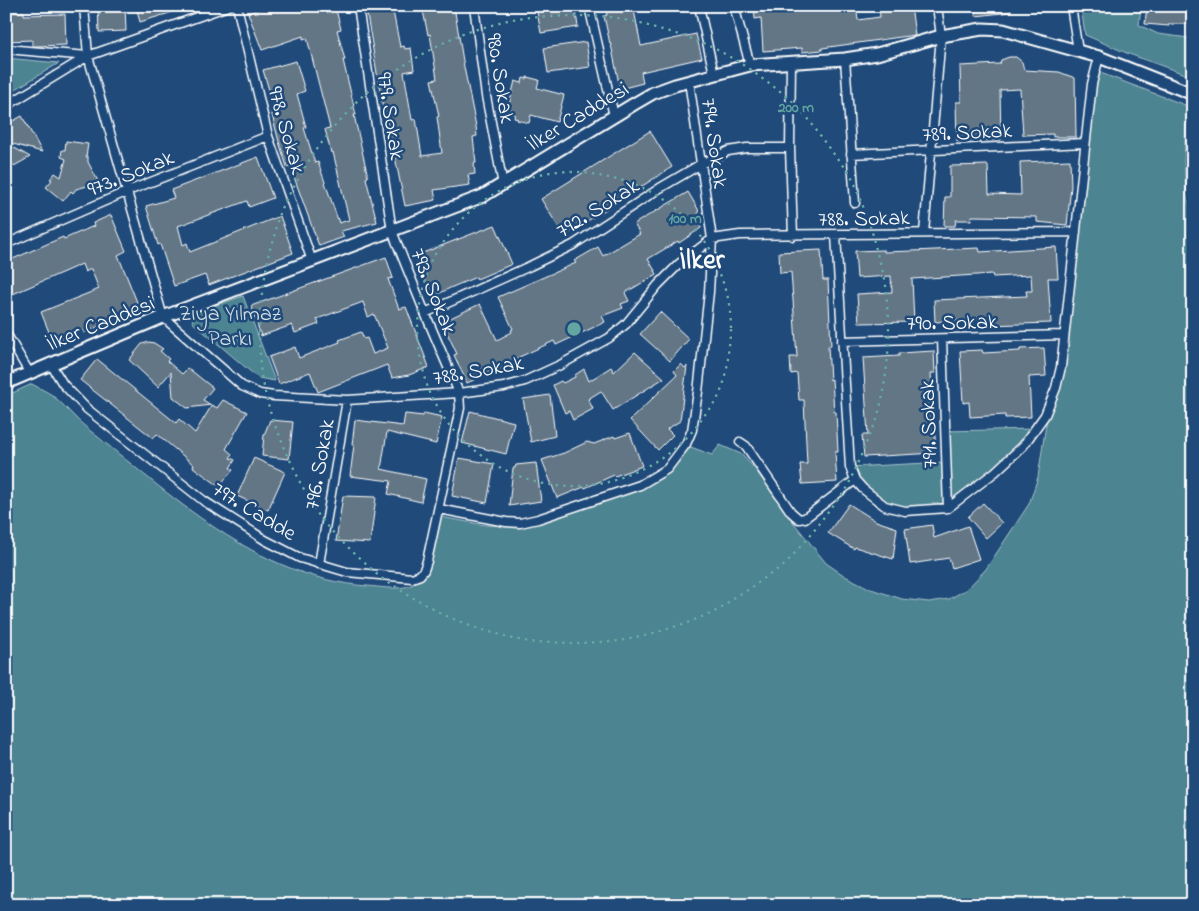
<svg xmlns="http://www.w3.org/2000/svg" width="1199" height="911" font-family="'Indie Flower',sans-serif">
<rect width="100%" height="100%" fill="#1f4a7a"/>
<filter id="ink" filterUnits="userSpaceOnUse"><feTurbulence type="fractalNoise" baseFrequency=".02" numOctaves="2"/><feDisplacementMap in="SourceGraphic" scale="10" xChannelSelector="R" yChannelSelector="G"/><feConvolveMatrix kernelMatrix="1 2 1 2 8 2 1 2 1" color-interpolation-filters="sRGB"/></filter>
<g filter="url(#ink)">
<path fill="#4e8492" stroke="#a6c2c8" d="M1081,6H1141L1139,25L1158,34L1189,38L1190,76L1129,54L1085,35Z
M6,58L59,63L6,95Z
M1098,72L1193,108L1186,126L1184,161L1187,198L1190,206L1193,223V905H6V396L32,384C39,388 46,391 52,395C65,405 75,419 88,429C170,494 256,578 367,586C383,587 404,592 418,581C430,570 432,532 435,516L485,525L522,526L642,488L668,472L691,447L712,455L720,445L741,454L755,469L794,523L826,563L845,576L871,589L902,599L929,602L949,599L967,589L986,569L1029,504L1038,477L1048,411L1059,384L1094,79Z
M243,296L275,381L258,378L192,322L195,312Z
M1035,429L1023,446L948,508L897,510L863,489L850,467L946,462L945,431Z"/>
<path fill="#647685" stroke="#fff" d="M98,6H125L126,31L99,32Z
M136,6H186V8L140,22Z
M266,6H335L341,29L337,30L345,60H343L356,115H354L368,177L366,178L377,222L341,231L344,237L319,246L290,166L287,167L279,142L271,111L275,110L263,70L296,61L305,91L297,94L306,127L304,128L315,163L318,162L339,223L349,220L333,152L331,153L325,129L330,128L307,38L303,39V36L262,50L248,13Z
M381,6H392L400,47L404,46L405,49L411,48L414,70L404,72L412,120L416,119L422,156L442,153L437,117L439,116L431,80L437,79L430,34L428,35L422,6H454L464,67L476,126L477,136L473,137L476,163H474L475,174L468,175L470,185L434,190L436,200L405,206L395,157H393L387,119L385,120L366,9Z
M536,6H575L578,27L541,33Z
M605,6H621L622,12L634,10L641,46L696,34L702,58L641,72L643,83L620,89L611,44H610L604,16L607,15Z
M754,6H856L858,20L880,17L879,6H911L915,35L822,48V50L802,52V48L763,51L761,18L755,19Z
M975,6H1011V12L976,16Z
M1147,6H1193V24H1169V26L1145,24Z
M24,12V15L65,14L66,45L37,46H32V40L6,41V13Z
M586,42L590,67L548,73L544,48Z
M1009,57H1016L1022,62L1024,70L1059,72L1075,78L1076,137H1053V134L1023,135L1020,89L1000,90L1001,140L957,141L956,102H961L960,66L1000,64L1001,60Z
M527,77L539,80L537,88L564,95L557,122L531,115L529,123L517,120L518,119L514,118L515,114L507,112L515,81L522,83L523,78L527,79Z
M22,116L42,152L6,142V125Z
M650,131L672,167L564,236L541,199Z
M66,141L88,144L86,157H88V162L99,183L76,189L73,193L71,191L63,201L46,187L52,180L50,179L55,173L61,177L66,159L61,157L62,150H65Z
M6,143L30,157L14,166L6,151Z
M258,157L273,198L249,207L247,201L178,226L183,245L187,243L190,252L280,216L293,253L209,285L205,275L174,286L160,244L158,245L146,206L174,198L171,190Z
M1070,160L1071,186L1067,225L1037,222V217L972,216L971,220H956L955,226H944L945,197H950V166L988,165L989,194L1021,195L1020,162Z
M688,192L698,209L701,228L679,243L678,241L648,259L657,274L625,293L629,301L621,304L623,308L602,316L605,322L556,345L554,341L517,358L519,363L497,375L495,370L467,383L454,355L457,354L442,322L480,304L497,340L512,332L511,330L513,329L498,297L576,263L574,261L598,247L603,256L640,234L634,224Z
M111,215L126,251L118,255L139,307L106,320L107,323L84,333L83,330L53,342L41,312L99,289L91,269L85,272L82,264L6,297V262L63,237L64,239L94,226L93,223Z
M495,225L512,264L477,279L476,277L450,288L432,297L415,256Z
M1056,247L1058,278H1048L1051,323L988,325L987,319L935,322L934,300L1027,296L1026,291H1032L1031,275L993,277L992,274L912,279L914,322L859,323L857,294L892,292L891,276L857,278L855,251L884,250V252L913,251L979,248L980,252Z
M821,250L823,280H828L831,346H828L830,380L832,379L834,412H836L838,452H835L837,482L802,484L800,464H807L804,400H799L797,373L791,374L790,357H797L791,272L780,273L779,252Z
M386,257L393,278L388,279L399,309L406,307L429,367L409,375L392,378L387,365L318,392L310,372L279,384L269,357L295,347L299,358L340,342L339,340L361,332L364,339L367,338L373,354L388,348L374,314L368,317L363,302L317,319L319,324L295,333L292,325L261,336L251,306Z
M660,312L689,339L670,361L640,334Z
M149,342L154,343L163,349L160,351L169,359L167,361L182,374L188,368L213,388L203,400L211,405L187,408L173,397L171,372L158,387L129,360L142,344Z
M1044,348L1046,376L1029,377L1031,417L1005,418V415L970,417L969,402L963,403L960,351L982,350L983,353L1020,351V349Z
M934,351L935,373H931L936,453L864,457L862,435H868L863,358L899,356V353Z
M635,352L664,378L613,410L601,391L588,399L593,409L573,420L569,411L565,413L553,385L561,381L563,383L575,377V375L584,369L589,381L611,367L614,372Z
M97,359L176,423L179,419L195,433L212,405L217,408L223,400L247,412L226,449L232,454L230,458L235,460L230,468L233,470L219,486L193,467L194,465L157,434L153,438L80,380Z
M681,364L685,368L687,366L680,421L667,429L673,435L658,450L630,420L677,375L674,371Z
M550,395L555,436L531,442L523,399Z
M470,411L514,422L506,454L462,443Z
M424,413L442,417L436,444L387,432L381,469L426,479L421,502L388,494L391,481L350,476L354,445H352L355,420L403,426L405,414L423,416Z
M270,420L293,422L289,459L262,456L264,435Z
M630,433L642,466L615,476L614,475L585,488L584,487L557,498L542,460L564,453L587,442L594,444L614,436L615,438Z
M254,458L285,472L268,510L237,496Z
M459,458L494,464L487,503L452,496Z
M536,463L541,501L509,506L513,468H515L516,465Z
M343,496L376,497L370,543L336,541Z
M983,503L1002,523L986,538L968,517Z
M849,504L876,521L897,528L893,559L855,547L854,549L828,533Z
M932,525L934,538L968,526L979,559L952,568L949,558L910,564L905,529Z"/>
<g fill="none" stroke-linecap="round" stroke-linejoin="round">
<defs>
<path id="street" d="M84,6L88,56L163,317L242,386L260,394L274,396L347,400L459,393L504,387L525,381L560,365L609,338L626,324L658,285L679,264L712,239L740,235L1076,232
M237,6L268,136L312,261
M474,6L486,96L503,185
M589,6L614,116
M699,6L714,74
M734,6L750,65
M1071,6L1078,51
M6,49L88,56
M845,59L855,203
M791,62L790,148L793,236
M6,106L88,56L228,6
M851,154L1085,143
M924,233L941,36L937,6
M836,235L850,467L855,480L863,489L885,506L905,511L948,508L995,472L1023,446L1045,415L1056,388L1061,367L1092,84L1099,57
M6,244L128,191L268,136
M425,313L530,266L573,245L660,188L701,164L728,151L747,148H790
M6,333L29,372
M942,339L948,508
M842,341L1063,335
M50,363L63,384L87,409L204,501L265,540L300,558L347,572L412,578L420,575L424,570L427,561L460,408L459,393L425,313L392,231L358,6
M740,442L746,446L791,512L799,519L805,518L855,480
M439,509L506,522L520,523L538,519L640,485L667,469L686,444L692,430L698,392L709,292L712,239L689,81
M319,564L347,400"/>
<path id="secondary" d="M6,383L163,317L483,196L634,104L653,93L675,85L750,65L845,59L877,54L941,36L982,29L1003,30L1099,57L1193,94"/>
</defs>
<use href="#street" stroke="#fff" stroke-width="11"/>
<use href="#secondary" stroke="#fff" stroke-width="15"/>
<use href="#street" stroke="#1f4a7a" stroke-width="8"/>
<use href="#secondary" stroke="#1f4a7a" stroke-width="11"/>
</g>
</g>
<g fill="none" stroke="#63a6a1" stroke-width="2.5" stroke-dasharray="2.5 5">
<circle cx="574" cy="329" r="157"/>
<circle cx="574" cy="329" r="314"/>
</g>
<g text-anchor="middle" stroke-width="5" stroke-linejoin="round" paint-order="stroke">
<g font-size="22" fill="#fff" stroke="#1f4a7a">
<text transform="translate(502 78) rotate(81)" y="8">980. Sokak</text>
<text transform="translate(577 115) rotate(-31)" y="8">İlker Caddesi</text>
<text transform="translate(392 116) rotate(81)" y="8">979. Sokak</text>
<text transform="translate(288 130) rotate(74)" y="8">978. Sokak</text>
<text transform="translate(967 131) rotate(-3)" y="8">789. Sokak</text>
<text transform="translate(716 143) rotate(82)" y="8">794. Sokak</text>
<text transform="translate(130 172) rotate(-22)" y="8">973. Sokak</text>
<text transform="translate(597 207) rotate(-32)" y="8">792. Sokak</text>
<text transform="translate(864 217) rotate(-1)" y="8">788. Sokak</text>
<text transform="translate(435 291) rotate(68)" y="8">793. Sokak</text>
<text transform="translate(952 321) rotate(-1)" y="8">790. Sokak</text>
<text transform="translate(100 322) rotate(-22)" y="8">İlker Caddesi</text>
<text transform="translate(478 369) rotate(-10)" y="8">788. Sokak</text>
<text transform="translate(927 424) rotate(-92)" y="8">791. Sokak</text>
<text transform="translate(318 464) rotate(-80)" y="8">796. Sokak</text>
<text transform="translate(255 510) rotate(31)" y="8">797. Cadde</text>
</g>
<g font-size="22" fill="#d3e0e4" stroke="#1f4a7a">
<text x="230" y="320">Ziya Yılmaz<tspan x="230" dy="25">Parkı</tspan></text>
</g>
<g font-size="28" font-weight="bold" fill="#fff" stroke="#1f4a7a">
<text x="702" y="268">İlker</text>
</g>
</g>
<circle cx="574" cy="329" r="8" fill="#63a6a1" stroke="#1f4a7a" stroke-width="2.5"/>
<g font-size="15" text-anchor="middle" font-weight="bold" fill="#63a6a1" stroke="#1f4a7a" stroke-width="5" stroke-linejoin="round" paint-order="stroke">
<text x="796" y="112">200 m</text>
<text x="685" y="223">100 m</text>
</g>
<rect width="1199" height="911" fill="none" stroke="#1f4a7a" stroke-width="25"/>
<rect x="12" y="12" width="1174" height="886" fill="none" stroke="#fff" stroke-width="2" filter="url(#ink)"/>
</svg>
